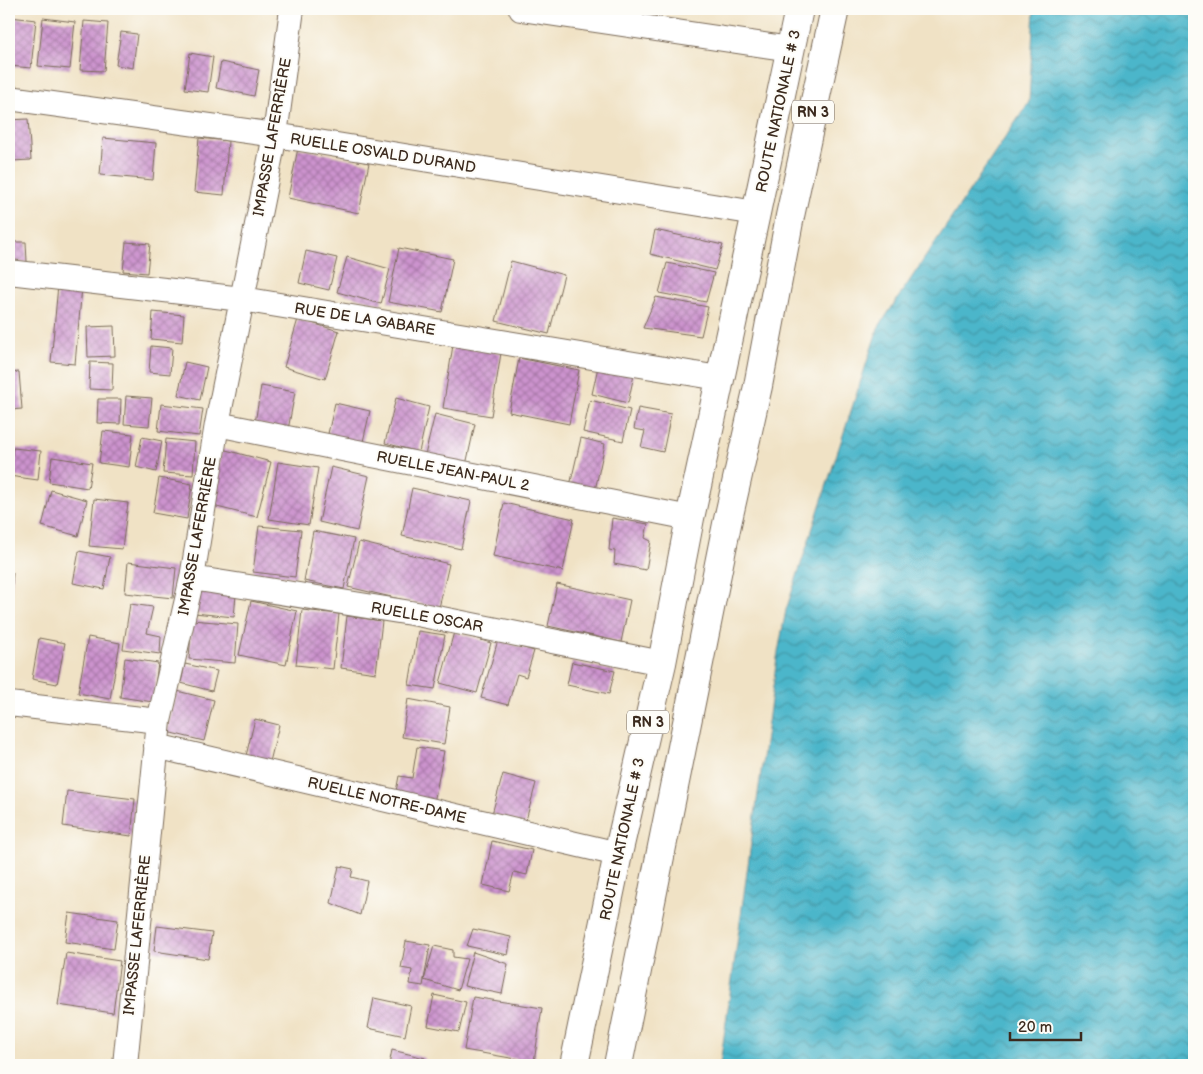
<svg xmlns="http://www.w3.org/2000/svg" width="1203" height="1074" font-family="'Balsamiq Sans',sans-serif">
<defs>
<pattern id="water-waves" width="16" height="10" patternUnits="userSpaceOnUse" patternTransform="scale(1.25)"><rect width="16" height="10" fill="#4cb6ca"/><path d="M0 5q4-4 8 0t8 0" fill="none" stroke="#4094a3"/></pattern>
<pattern id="building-cross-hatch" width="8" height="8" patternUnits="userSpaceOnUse" patternTransform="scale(1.25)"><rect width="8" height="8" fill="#cc93ce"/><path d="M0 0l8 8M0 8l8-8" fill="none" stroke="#a778a7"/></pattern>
</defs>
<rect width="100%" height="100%" fill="#fdfcf7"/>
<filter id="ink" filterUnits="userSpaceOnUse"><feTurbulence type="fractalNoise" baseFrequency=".02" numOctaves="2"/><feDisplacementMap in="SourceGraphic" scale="10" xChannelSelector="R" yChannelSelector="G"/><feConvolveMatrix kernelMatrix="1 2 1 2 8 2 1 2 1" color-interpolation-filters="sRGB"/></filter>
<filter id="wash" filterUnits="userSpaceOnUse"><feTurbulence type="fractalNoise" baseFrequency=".0096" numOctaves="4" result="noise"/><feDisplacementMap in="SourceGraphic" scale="20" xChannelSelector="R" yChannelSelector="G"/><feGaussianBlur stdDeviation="1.12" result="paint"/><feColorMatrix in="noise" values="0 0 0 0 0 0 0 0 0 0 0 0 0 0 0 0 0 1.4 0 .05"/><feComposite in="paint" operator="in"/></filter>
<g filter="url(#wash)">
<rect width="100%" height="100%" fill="#f0e2c5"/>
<path fill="url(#water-waves)" stroke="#447074" d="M1034,9H1194V1065H720L777,658L786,610L878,328L1029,102Z"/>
<g id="blocks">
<path fill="url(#building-cross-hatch)" d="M10,17L36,20L31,68L9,66Z
M43,18L75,22L70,69L38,66Z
M84,21L108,23L104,71L80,70Z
M121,32L137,34L133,68L116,65Z
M190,53L213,57L208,92L185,89Z
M221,62L259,70L254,96L216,88Z
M28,119L31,160L11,161L9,120Z
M103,138L156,143L153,180L100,175Z
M199,138L228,141L224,195L194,192Z
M298,148L369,163L359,213L288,198Z
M655,230L723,245L715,270L650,254Z
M9,232H13V242H26L27,262L9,263Z
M126,242L150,244L147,273L123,271Z
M399,248L453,259L442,312L388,302Z
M306,251L337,258L329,290L299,283Z
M347,257L390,269L381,304L337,292Z
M511,261L564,275L549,334L496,321Z
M667,263L714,273L706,302L659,293Z
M58,285L82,287L75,364L51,362Z
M656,297L708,307L701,336L643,328Z
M153,312L184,315L182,342L151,339Z
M298,319L339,331L325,379L284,367Z
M114,326L115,356L88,357L87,327Z
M453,345L501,353L491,416L443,408Z
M151,346L172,348L170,374L149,372Z
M519,358L579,370L569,424L509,412Z
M90,362L113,363L112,390L89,389Z
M185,362L207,367L200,400L178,395Z
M598,367L634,375L628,403L592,394Z
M19,372L22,409L9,410V373Z
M261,386L295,392L288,430L255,423Z
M126,396L152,398L149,426L124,424Z
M396,398L429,407L419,452L385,443Z
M98,399H121L120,424L97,423Z
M590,400L630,410L623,441L583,432Z
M335,403L370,411L362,446L327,438Z
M161,404L203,409L199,436L158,431Z
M638,408L671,414L663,452L641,447L645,431L634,429Z
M435,414L475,424L466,465L425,455Z
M103,431L133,434L129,467L99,463Z
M142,437L162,441L156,472L136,467Z
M581,438L605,444L594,495L569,490Z
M166,439L195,442L193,475L163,473Z
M13,448L41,451L38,480L9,476Z
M222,449L271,462L257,517L209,505Z
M52,457L92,463L88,488L49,482Z
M278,462L318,468L309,525L269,519Z
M331,467L369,476L357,531L319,522Z
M159,478L192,484L187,519L153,513Z
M412,488L471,501L461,549L402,536Z
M51,490L87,500L78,536L42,526Z
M94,499L128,503L122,549L89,546Z
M504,503L574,519L563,571L493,556Z
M612,518L648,524L645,538L651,541L646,570L614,564L615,551L609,550Z
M259,526L301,530L295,577L253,572Z
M313,531L354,539L344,589L304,581Z
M359,542L449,564L439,608L348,587Z
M79,551L110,557L104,589L73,583Z
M128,562L176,568L173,598L125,593Z
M9,573H13L10,605L9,604Z
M557,584L630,600L621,642L548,626Z
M196,591L236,595L234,617L194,613Z
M251,601L297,611L286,665L239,655Z
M130,604L153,607L147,633L161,636L160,654L123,649Z
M302,610L339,614L333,669L296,665Z
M347,616L382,621L376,673L341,668Z
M192,620L238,624L235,663L189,659Z
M418,631L445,635L435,689L409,685Z
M454,632L491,643L477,693L440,683Z
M88,637L120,643L110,699L78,693Z
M39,638L65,643L57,684L32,679Z
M498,640L534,651L526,677L517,674L508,705L481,698Z
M125,658L158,663L153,702L120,697Z
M572,662L615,671L609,694L567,685Z
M185,664L217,671L212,691L181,683Z
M177,691L214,700L204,741L167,732Z
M408,699L450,707L444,744L402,737Z
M255,719L279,725L268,770L244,764Z
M417,747L444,751L433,808L394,802L399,776L412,778Z
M503,774L536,783L525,824L492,814Z
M67,791L135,799L131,836L63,826Z
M492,841L532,850L527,875L514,872L509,891L483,885Z
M339,866L353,869L351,877L367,881L360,915L331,903Z
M69,913L118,920L114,949L65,942Z
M157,926L212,933L208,959L154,951Z
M473,929L511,937L508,955L467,946Z
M406,941L430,945L423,986L410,984L412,970L401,968Z
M434,946L453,950V957L467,959L458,990L424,980Z
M473,952L508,964L502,994L464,986Z
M66,953L120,961L113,1013L58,1005Z
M434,995L466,1002L459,1032L428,1026Z
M473,997L542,1008L534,1062L464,1050Z
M374,998L411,1006L405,1036L368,1028Z
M392,1050L425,1058L424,1065H389Z"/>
</g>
</g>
<g filter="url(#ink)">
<use href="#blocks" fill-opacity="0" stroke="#7a6a58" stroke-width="1"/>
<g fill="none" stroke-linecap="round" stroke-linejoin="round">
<defs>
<path id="street" d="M521,9L791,49
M9,98L275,135L756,213
M9,272L242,299L719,378
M217,424L690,518
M192,578L417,614L662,663
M9,704L159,721
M156,746L618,854
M125,1065L159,721L192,578L217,424L275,135L292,9"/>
<path id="primary" d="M574,1065L618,854L662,663L690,518L756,213L799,9
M618,1065L727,524L758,386L790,216L835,9"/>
</defs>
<use href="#street" stroke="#7a6a58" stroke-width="26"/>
<use href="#primary" stroke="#7a6a58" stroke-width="30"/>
<use href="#street" stroke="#fff" stroke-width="24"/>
<use href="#primary" stroke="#fff" stroke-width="28"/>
</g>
</g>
<g text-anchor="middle" stroke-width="4" stroke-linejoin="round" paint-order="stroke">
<g fill="#fdfcf7" stroke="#75695f" stroke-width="1">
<rect x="792" y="100.5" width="42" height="23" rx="4"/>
<rect x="627" y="710.5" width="42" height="23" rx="4"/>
</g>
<g font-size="14" font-weight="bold" fill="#3b2a1e">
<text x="813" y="117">RN 3</text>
<text x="648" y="727">RN 3</text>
</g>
<g font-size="15" fill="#3b2a1e" stroke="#fdfcf7">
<text transform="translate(778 111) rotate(-78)" y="5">ROUTE NATIONALE # 3</text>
<text transform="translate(272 137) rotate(-80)" y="5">IMPASSE LAFERRIÈRE</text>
<text transform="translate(383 153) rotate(9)" y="5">RUELLE OSVALD DURAND</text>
<text transform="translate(365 319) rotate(9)" y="5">RUE DE LA GABARE</text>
<text transform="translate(453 471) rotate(11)" y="5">RUELLE JEAN-PAUL 2</text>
<text transform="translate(197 536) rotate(-80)" y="5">IMPASSE LAFERRIÈRE</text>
<text transform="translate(427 617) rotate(10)" y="5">RUELLE OSCAR</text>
<text transform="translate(387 800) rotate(13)" y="5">RUELLE NOTRE-DAME</text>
<text transform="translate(622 839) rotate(-78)" y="5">ROUTE NATIONALE # 3</text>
<text transform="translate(137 935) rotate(-84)" y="5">IMPASSE LAFERRIÈRE</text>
</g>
</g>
<rect width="1203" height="1074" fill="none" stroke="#fdfcf7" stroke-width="30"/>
<path d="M1010 1032v8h71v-8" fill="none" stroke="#3b2a1e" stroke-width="2.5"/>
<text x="1018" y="1032" font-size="15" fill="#3b2a1e" stroke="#fdfcf7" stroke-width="4" paint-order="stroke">20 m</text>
</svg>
